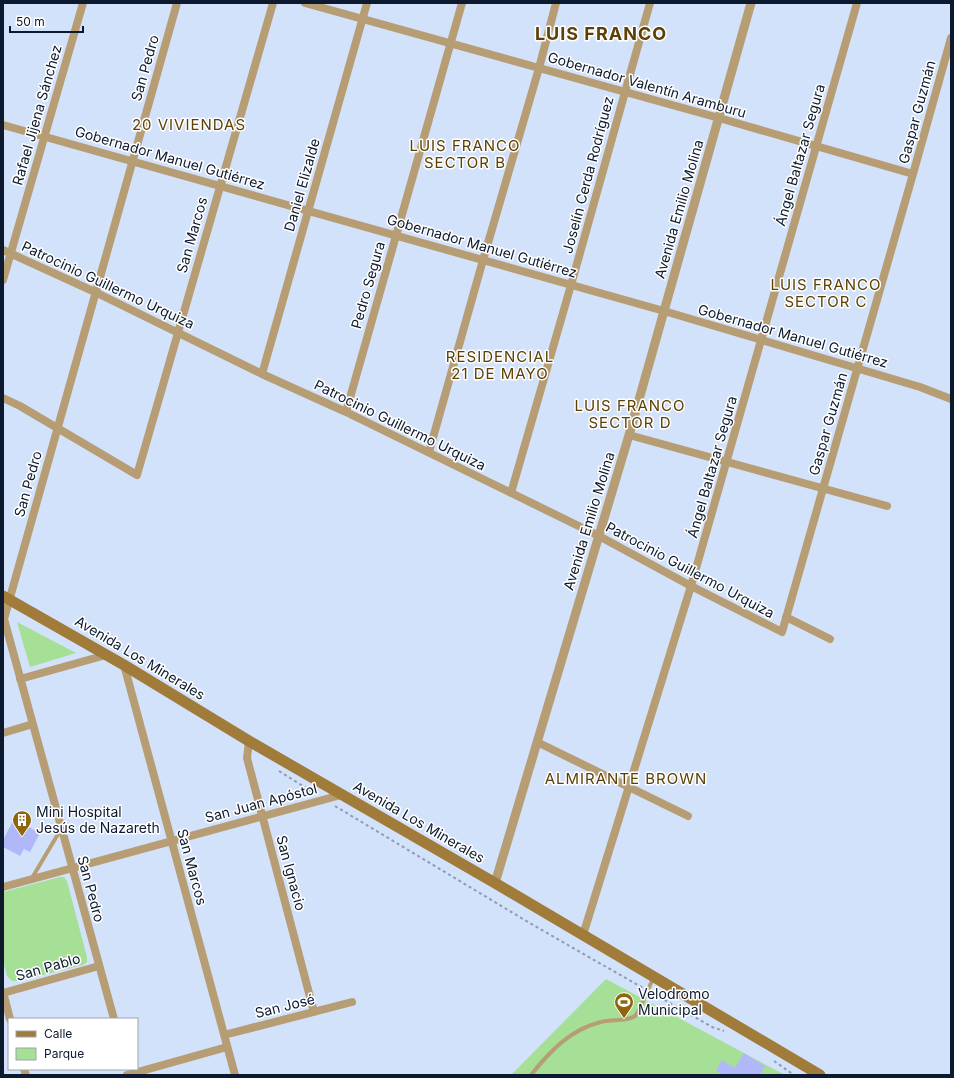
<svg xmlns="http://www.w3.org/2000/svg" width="954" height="1078" font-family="Inter,sans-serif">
<rect width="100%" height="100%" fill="#d3e2fb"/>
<path fill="#a6df96" d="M17,622L76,653L30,667Z
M60,877H64L67,881L87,957V962L83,965L20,981H12L7,976L3,961V892Z
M606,979L785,1075H511Z"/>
<path fill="#b1b8f9" d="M14,819L40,833L30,852L24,849L20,856L3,847V840Z
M744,1053L765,1066L760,1075H723L716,1071L722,1060L735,1068Z"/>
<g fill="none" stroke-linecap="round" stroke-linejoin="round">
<path stroke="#8d9bb3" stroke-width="2" stroke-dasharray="3 3" stroke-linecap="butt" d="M279,771L314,793
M335,806L533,925L643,988
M654,994L712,1027L724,1031
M774,1061L794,1075
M379,1075H396
M506,1075V1074"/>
<path stroke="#b69d74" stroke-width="4" d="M32,878L61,829
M531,1075C550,1051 571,1029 601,1022C612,1019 626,1022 635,1016C639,1012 650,984 654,977"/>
<path stroke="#b69d74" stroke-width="8" d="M305,3L719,118L913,174
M3,125L664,311L920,387L951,399
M3,250L95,292L262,374L346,412L599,536L691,586L782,632L913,174L951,38
M3,280L83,3
M262,374L367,3
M3,398L20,406L137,475L273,3
M346,412L462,3
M629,435L887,506
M429,452L483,260L539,68L556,3
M511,493L571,285L650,3
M786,617L830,639
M124,665L235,1075
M20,679L106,655
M3,733L33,724
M249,741L247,758L314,1012
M537,742L688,816
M3,887L341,795
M583,935L691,586L857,3
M3,992L10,1019
M3,993L99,966
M114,1019L4,619L177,3
M224,1035L352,1002
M24,1069L26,1075
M127,1075L227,1047"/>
<path stroke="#b69d74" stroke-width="9" d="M495,883L629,435L751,3"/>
<path stroke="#a07b39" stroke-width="11" d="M3,596L124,665L249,741L495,883L820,1075"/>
</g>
<defs>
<symbol id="building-pin" viewBox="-11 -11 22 30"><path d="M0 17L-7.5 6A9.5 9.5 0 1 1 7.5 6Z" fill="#90660d" stroke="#fff"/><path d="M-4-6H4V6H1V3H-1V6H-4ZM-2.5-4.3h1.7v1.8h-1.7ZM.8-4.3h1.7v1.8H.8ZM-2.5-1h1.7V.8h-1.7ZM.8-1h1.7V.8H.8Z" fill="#fff"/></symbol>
<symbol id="stadium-pin" viewBox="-11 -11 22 30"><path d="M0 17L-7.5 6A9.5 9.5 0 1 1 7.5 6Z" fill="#90660d" stroke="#fff"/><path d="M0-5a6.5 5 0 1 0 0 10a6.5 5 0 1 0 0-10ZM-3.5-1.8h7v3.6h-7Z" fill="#fff"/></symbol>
</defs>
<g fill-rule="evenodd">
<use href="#building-pin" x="11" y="809" width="22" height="30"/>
<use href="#stadium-pin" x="613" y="991" width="22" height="30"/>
</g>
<g text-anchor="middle" stroke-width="3" stroke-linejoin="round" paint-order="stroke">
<g font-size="14" fill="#0c192e" stroke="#fff">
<text transform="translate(145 68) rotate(-74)" y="5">San Pedro</text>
<text transform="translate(647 85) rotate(16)" y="5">Gobernador Valentín Aramburu</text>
<text transform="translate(917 112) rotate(-75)" y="5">Gaspar Guzmán</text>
<text transform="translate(37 115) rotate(-74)" y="5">Rafael Jijena Sánchez</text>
<text transform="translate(800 155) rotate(-74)" y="5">Ángel Baltazar Segura</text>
<text transform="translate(170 158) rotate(16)" y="5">Gobernador Manuel Gutiérrez</text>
<text transform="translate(588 175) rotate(-75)" y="5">Joselín Cerda Rodríguez</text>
<text transform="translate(302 185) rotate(-74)" y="5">Daniel Elizalde</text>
<text transform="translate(679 209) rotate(-74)" y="5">Avenida Emilio Molina</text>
<text transform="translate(192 235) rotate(-74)" y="5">San Marcos</text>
<text transform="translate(482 246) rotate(16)" y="5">Gobernador Manuel Gutiérrez</text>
<text transform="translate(108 285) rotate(25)" y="5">Patrocinio Guillermo Urquiza</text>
<text transform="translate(368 285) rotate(-74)" y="5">Pedro Segura</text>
<text transform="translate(793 336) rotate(16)" y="5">Gobernador Manuel Gutiérrez</text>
<text transform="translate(828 424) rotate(-74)" y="5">Gaspar Guzmán</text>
<text transform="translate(400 425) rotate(26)" y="5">Patrocinio Guillermo Urquiza</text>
<text transform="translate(712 467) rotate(-74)" y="5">Ángel Baltazar Segura</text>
<text transform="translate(28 484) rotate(-74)" y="5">San Pedro</text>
<text transform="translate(589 521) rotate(-73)" y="5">Avenida Emilio Molina</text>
<text transform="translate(690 570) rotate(28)" y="5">Patrocinio Guillermo Urquiza</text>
<text transform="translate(140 658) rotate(31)" y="5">Avenida Los Minerales</text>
<text transform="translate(261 803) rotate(-15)" y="5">San Juan Apóstol</text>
<text transform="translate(419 822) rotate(30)" y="5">Avenida Los Minerales</text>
<text transform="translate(192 867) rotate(75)" y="5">San Marcos</text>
<text transform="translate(291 873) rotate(75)" y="5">San Ignacio</text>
<text transform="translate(91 889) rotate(75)" y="5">San Pedro</text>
<text transform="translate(48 967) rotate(-16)" y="5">San Pablo</text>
<text transform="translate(285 1006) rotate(-14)" y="5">San José</text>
</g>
<g font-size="14" fill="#0c192e" stroke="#fff" text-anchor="start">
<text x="36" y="817">Mini Hospital<tspan x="36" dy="16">Jesús de Nazareth</tspan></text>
<text x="638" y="999">Velodromo<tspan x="638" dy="16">Municipal</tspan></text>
</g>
<g font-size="15" letter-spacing="1" fill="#5d4003" stroke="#fff">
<text x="189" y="130">20 VIVIENDAS</text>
<text x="465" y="151">LUIS FRANCO<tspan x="465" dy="17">SECTOR B</tspan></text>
<text x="826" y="290">LUIS FRANCO<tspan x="826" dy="17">SECTOR C</tspan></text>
<text x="500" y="362">RESIDENCIAL<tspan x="500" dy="17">21 DE MAYO</tspan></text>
<text x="630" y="411">LUIS FRANCO<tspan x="630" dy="17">SECTOR D</tspan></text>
<text x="626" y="784">ALMIRANTE BROWN</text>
</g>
<g font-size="18" font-weight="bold" letter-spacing="1" fill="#5d4003" stroke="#fff">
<text x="601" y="40">LUIS FRANCO</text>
</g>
</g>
<rect width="954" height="1078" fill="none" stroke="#0c192e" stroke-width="8"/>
<rect x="8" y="1018" width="130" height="52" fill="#ffffff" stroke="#9ea3ab"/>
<rect x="16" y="1031" width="20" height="6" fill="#a07b39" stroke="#9ea3ab"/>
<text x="44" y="1038" font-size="12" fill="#0c192e">Calle</text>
<rect x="16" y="1048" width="20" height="12" fill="#a6df96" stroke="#9ea3ab"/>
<text x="44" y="1058" font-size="12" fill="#0c192e">Parque</text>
<path d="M10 26v6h73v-6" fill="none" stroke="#0c192e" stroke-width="2"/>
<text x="16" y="26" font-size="12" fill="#0c192e" stroke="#ffffff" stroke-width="3" paint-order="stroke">50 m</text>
</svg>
